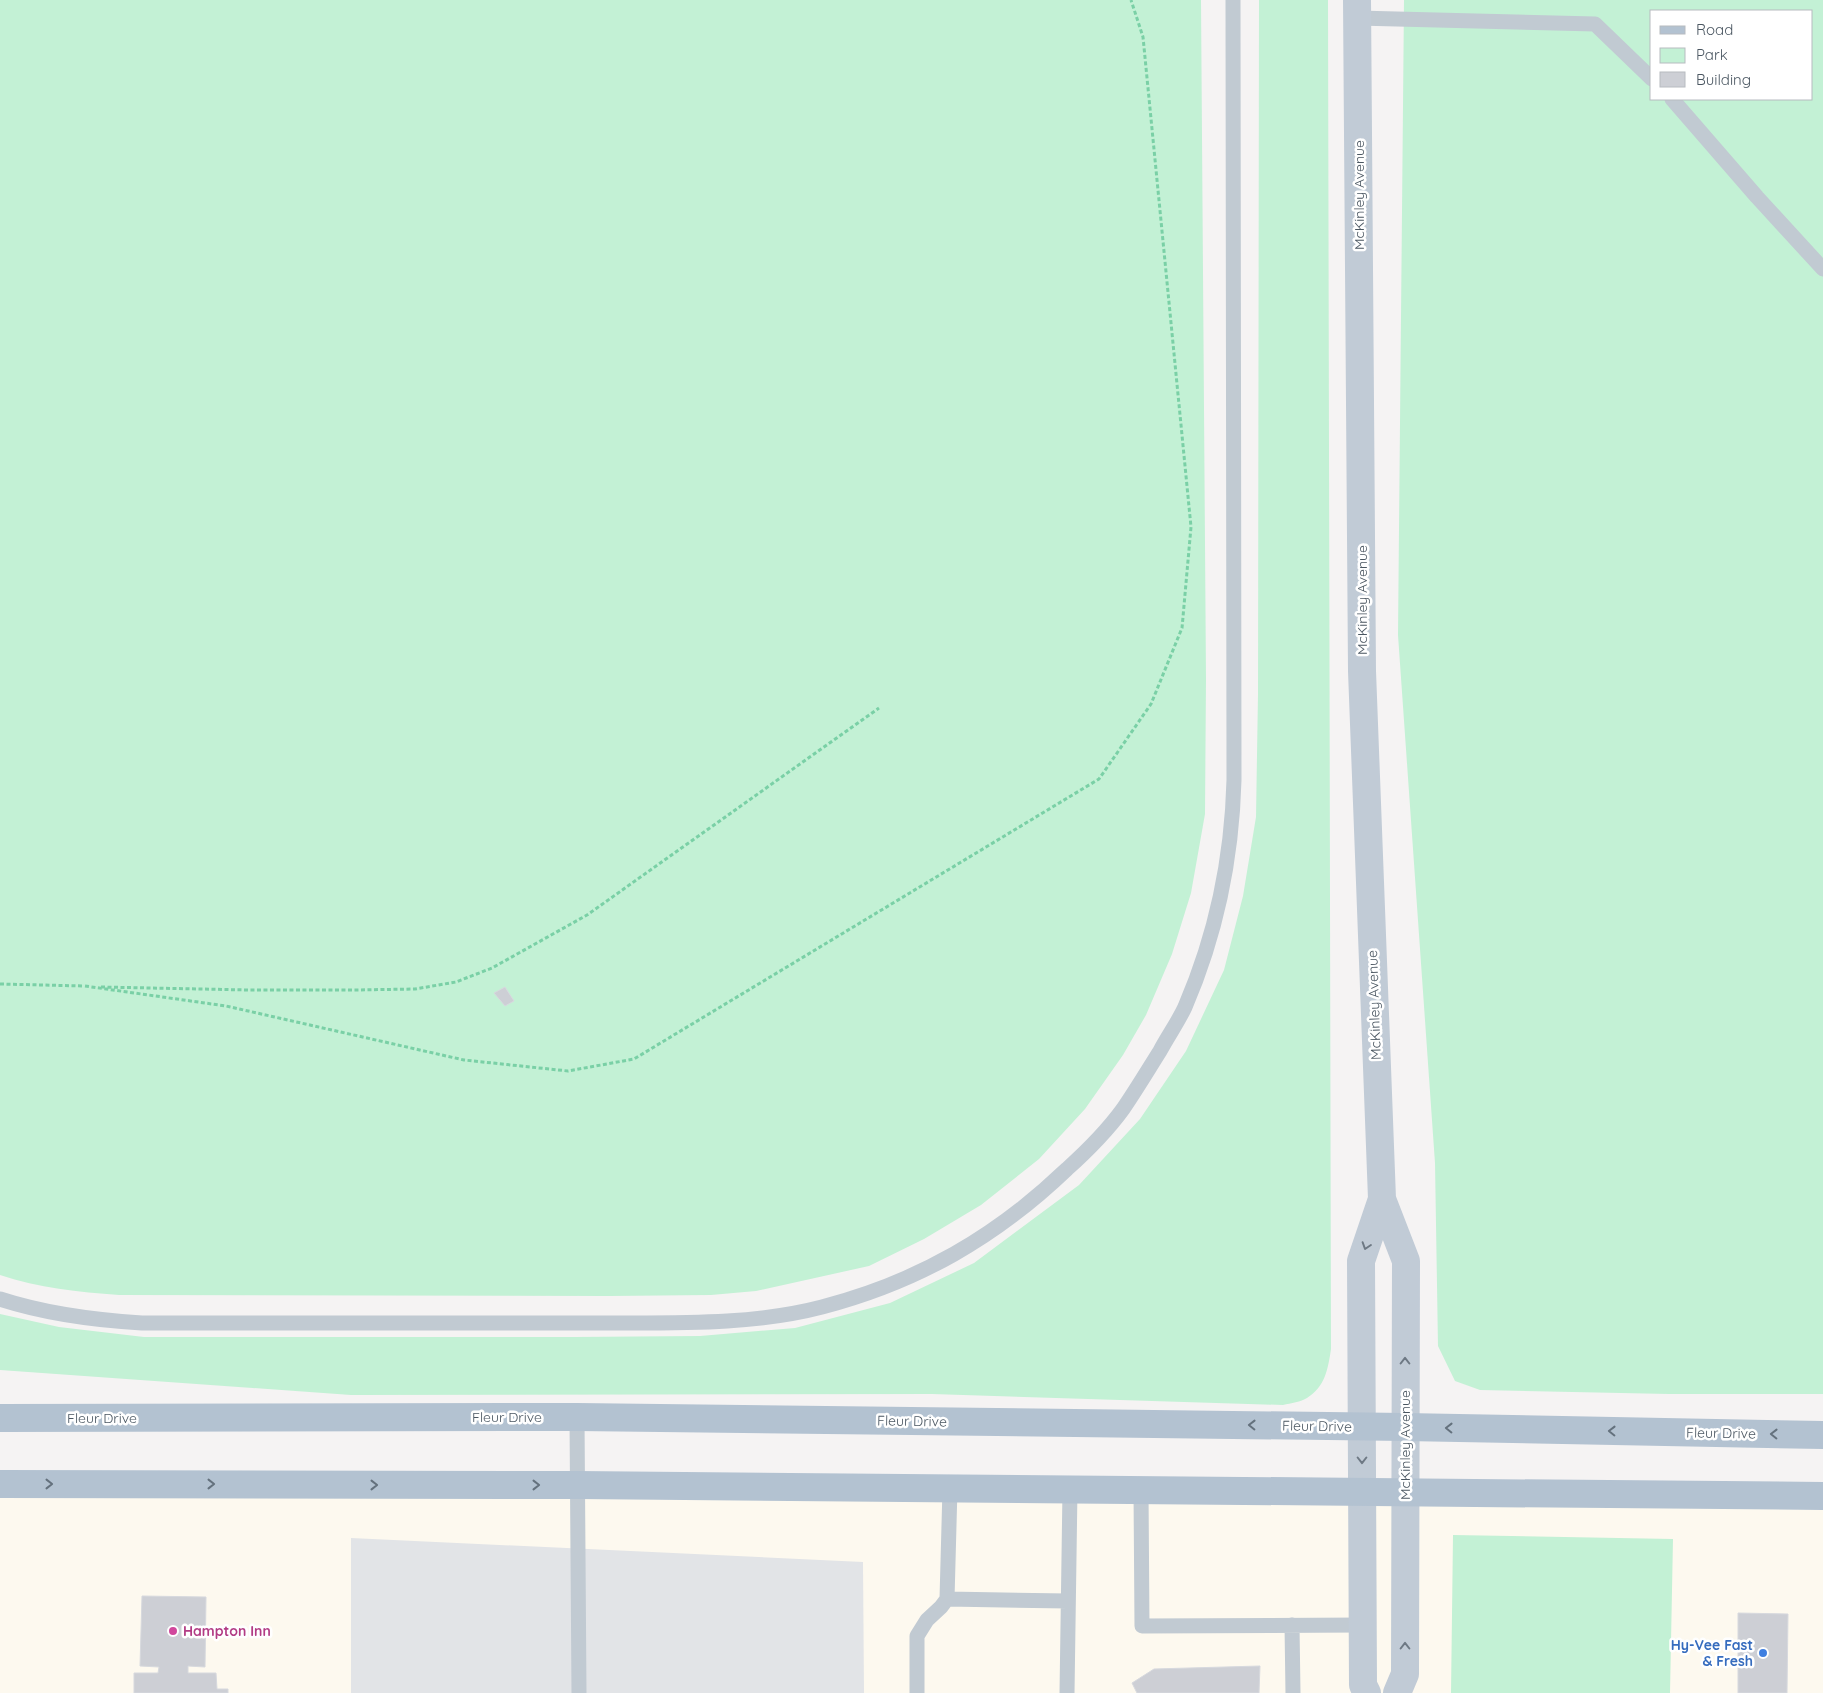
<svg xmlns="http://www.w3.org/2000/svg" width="1823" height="1693" font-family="Quicksand,sans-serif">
<rect width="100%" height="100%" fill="#f5f3f3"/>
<path fill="#fdf9ef" d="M0,1484L1823,1496V1693H0Z"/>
<path fill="#e2e4e7" d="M351,1538L863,1562L864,1693H351Z"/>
<path fill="#c3f1d5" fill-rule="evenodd" d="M0,0H1201L1206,679L1205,814L1191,893L1172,954L1146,1015L1123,1055L1085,1109L1039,1159L981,1205L924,1239L869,1266L756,1291L711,1295L609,1296L119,1295C78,1292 39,1288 0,1275Z
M1259,0H1328L1331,1349C1328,1369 1325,1387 1307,1398C1301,1402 1291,1403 1283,1405L932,1394L351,1395L0,1370V1314L59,1327L144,1337H574L700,1336L795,1328L890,1303L974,1263L1079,1185L1140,1119L1186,1051L1224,970L1243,896L1256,817L1258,694Z
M1404,0H1823V1394H1669L1480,1390L1455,1381L1438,1346L1435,1163L1398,635ZM1652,11H1812V99H1652Z
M1453,1535L1673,1539L1670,1693H1451Z"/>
<path fill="#cdcfd5" stroke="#d7d9de" d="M505,987L514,1001L505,1006L494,993Z
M142,1596L206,1597L205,1667L188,1666V1673H216L217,1689H228V1693H134V1673H158L159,1667L140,1666Z
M1738,1613L1788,1614L1787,1693H1738Z
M1260,1666L1259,1693H1137L1132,1683L1154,1669Z"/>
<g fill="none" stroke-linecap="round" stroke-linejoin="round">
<path stroke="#7ad0a6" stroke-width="3" stroke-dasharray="4 2.5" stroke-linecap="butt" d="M0,984L84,986
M85,986L226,1006L464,1060L568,1071L634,1059L1099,779L1151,704L1182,628L1191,527L1143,37L1131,0
M101,987L249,990H355L415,989L456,982L492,968L587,915L879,708"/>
<path stroke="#c1cad2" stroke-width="15" d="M1357,18L1595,24L1652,79
M1672,99L1757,197L1823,269
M0,1299C46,1314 93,1320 142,1323H631C694,1323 761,1323 822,1307C918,1282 996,1237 1067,1169C1087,1151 1107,1131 1123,1109C1136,1090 1148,1070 1160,1051C1168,1036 1178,1022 1185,1007C1216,935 1232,858 1234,780L1233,0
M577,1417L579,1693
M1141,1490L1142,1626L1363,1625
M947,1599L1068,1601
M1292,1625L1293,1693
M917,1693V1636L927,1620L941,1607L947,1599L950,1488
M1067,1693L1070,1489"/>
<path stroke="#c1cbd6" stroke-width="28" d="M1357,0L1362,671L1382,1199L1406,1261L1405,1674L1397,1693
M1367,1693L1363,1685L1361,1261L1382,1199"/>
<path stroke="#b3c2d1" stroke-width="28" d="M0,1418L577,1417L1405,1427L1823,1435
M0,1484L577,1485L1823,1496"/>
</g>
<defs><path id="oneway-chevron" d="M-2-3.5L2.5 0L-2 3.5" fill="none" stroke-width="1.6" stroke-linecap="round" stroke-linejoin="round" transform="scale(1.25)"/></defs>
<g stroke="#6e7984">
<use href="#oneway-chevron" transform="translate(1366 1246) rotate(108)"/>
<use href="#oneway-chevron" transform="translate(1405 1361) rotate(-90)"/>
<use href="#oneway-chevron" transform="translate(1362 1460) rotate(90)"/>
<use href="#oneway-chevron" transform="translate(1405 1646) rotate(-90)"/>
</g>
<g stroke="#64717d">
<use href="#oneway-chevron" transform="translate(1252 1425) rotate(-179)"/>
<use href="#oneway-chevron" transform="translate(1449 1428) rotate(-179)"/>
<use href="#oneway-chevron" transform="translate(1612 1431) rotate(-179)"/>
<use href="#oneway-chevron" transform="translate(1774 1434) rotate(-179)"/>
<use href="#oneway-chevron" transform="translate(49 1484)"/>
<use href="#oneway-chevron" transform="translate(211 1484)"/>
<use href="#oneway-chevron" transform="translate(374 1485)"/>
<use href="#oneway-chevron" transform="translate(536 1485)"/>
</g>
<circle fill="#d1479c" stroke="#fff" stroke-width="2" cx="173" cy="1631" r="5"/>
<circle fill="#3f7fe0" stroke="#fff" stroke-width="2" cx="1763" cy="1653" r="5"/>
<g text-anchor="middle" stroke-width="5" stroke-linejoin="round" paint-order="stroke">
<g font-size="14" fill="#4a5661" stroke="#fff">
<text transform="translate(1359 195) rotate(-90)" y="5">McKinley Avenue</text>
<text transform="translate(1362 600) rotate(-90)" y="5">McKinley Avenue</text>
<text transform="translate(1374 1005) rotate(-92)" y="5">McKinley Avenue</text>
<text x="507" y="1422">Fleur Drive</text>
<text x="102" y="1423">Fleur Drive</text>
<text transform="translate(912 1421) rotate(1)" y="5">Fleur Drive</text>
<text transform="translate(1317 1426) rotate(1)" y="5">Fleur Drive</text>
<text transform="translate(1721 1433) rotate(1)" y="5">Fleur Drive</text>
<text transform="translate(1405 1445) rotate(-90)" y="5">McKinley Avenue</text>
</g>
<g font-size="14" font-weight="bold" fill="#b23c85" stroke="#fff" text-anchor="start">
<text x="183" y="1636">Hampton Inn</text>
</g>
<g font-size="14" font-weight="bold" fill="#366cbe" stroke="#fff" text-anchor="end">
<text x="1753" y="1650">Hy-Vee Fast<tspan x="1753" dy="16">&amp; Fresh</tspan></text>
</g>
</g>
<rect x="1650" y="10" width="162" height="90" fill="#ffffff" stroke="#b7bbc0"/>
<rect x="1660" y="26" width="25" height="8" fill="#b3c2d1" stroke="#b7bbc0"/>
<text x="1696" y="35" font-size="15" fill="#4a5661">Road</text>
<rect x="1660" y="48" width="25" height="15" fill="#c3f1d5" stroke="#b7bbc0"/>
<text x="1696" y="60" font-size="15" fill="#4a5661">Park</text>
<rect x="1660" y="72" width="25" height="15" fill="#cdcfd5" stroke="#b7bbc0"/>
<text x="1696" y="85" font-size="15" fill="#4a5661">Building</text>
</svg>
